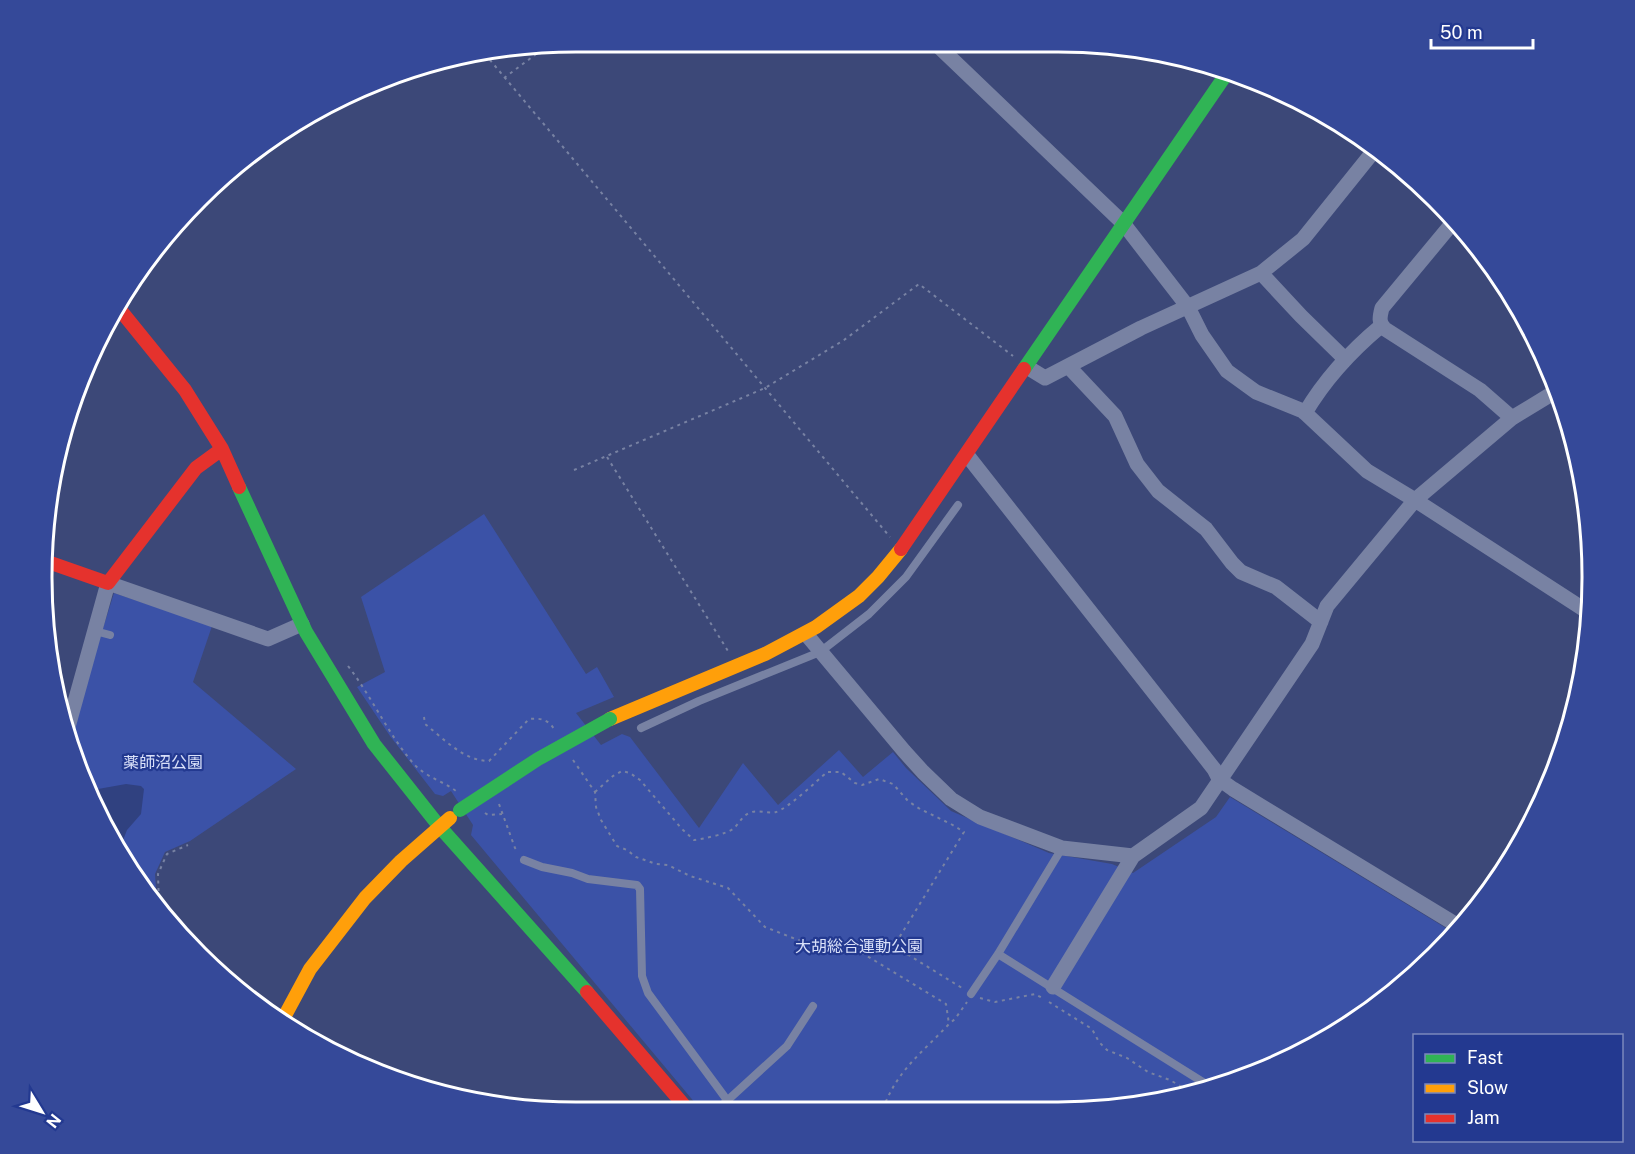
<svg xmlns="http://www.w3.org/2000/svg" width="1635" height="1154" font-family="'Public Sans','Noto Sans JP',sans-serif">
<rect width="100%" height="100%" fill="#3c4878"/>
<path fill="#3b52a7" d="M484,514L586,674L597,667L614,697L576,713L601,745L622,734L630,737L699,828L743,763L778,805L839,750L863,777L893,752L906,768L951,811L1049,853L1112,864L1133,873L1216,817L1230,797L1454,933L1411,979L1294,1057L1128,1107L701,1110L471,835L473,825L451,791L443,796L435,794L390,736L357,687L385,672L361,597Z
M114,593L212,626L193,682L296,769L190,841L165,852L155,874L157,903L97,814L70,734Z"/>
<path fill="#304180" d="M126,784L141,786L144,789L141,814L127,830L120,848L97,814L90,794L98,789Z"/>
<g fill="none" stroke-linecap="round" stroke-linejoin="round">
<path stroke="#7882a3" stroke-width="2" stroke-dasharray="3 4.5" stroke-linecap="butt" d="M485,54L890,537
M504,78L547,46
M607,457L728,651
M574,470L765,388L844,340L919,284L1013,356
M348,666C372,697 388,734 413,763C425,777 443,781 456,791
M424,717L425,724C444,739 464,761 489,761L529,719C540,718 548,719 554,729
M573,760L595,792L596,807L601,820L617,846L627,850L636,857L656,864L668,865L690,876L728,888L765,927L811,945L844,942L946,1004L949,1024
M595,792L613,776L622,771L630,773L640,780L682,829L694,840C703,839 726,834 733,829C739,824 742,816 749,813C757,809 767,814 776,812C787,809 817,781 827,772H841L855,783L862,785L879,779L893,784L908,801L920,809L951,824L964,832L894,946L962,988
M499,804L515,848L518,852
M485,813L488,815L502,814
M159,906L158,874L167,854L188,845
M980,998L995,1002L1035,994L1044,999
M1049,1002L1092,1029L1099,1042L1107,1050L1127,1058L1148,1072L1170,1080L1182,1087L1183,1091
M883,1109C897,1070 922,1053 949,1024L955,1019L967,1002"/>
<path stroke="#7882a3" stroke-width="8" d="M95,631L110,635
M641,728L699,701L820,652L869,614L906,577L958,505
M524,860L542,867L572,873L588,879L637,885L640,889L642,976L648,993L727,1100
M998,954L1206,1084
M971,994L998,954L1062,848
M717,1110L787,1046L813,1006"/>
<path stroke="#7882a3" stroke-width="15" d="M934,42L1123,223L1188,307L1202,335L1227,371L1256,392L1303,411L1367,471L1415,500L1591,614
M1455,220L1382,308C1380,316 1378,323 1385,329L1480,390L1512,418
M1261,273L1301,316L1345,359
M1068,366L1115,416L1137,464L1158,491L1206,529L1232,563L1241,572L1276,587L1321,622
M1027,367L1045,378L1141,328L1261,273L1303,239L1373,152
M1305,413C1325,379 1351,351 1381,326
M967,455L1214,769L1219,779L1233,789L1460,927
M806,634L904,751L923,772L951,799L980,817L1062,848L1133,856
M68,727L108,583L268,639L302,624
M1053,987L1133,856L1201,808L1312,644L1327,606L1415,500L1512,418L1558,390"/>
<path stroke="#30b455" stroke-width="14" d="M1024,369L1225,76
M239,487L306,632L374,744L439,826L587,992"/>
<path stroke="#ff9f0a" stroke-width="14" d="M610,719L765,654L816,627L859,596L878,577L901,549
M282,1021L310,969L365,898L401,861L450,818"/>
<path stroke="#e5322d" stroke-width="14" d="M121,311L185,390L222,449L239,487
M901,549L1024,369
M48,562L108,583L196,468L222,449
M587,992L688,1110"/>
<path stroke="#30b455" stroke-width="14" d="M460,810L538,759L610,719"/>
</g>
<g text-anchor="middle" stroke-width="4.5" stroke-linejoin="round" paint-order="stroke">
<g font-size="16" fill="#d9e0f9" stroke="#233990">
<text x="163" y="768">薬師沼公園</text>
<text x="859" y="952">大胡総合運動公園</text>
</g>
</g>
<path d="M0 0H1635V1154H0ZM576 52H1058A524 524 0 0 1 1582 576V578A524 524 0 0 1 1058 1102H576A524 524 0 0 1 52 578V576A524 524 0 0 1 576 52Z" fill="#354999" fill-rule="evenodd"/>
<path fill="none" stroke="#fff" stroke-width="3" d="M576 52H1058A524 524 0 0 1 1582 576V578A524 524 0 0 1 1058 1102H576A524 524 0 0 1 52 578V576A524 524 0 0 1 576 52Z"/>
<rect x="1413" y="1034" width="210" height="108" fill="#233990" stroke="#7b88bc" stroke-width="1.5"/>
<rect x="1425" y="1054" width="30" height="9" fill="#30b455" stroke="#7b88bc" stroke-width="1.5"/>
<text x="1467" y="1064" font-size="18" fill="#ffffff">Fast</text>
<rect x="1425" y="1084" width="30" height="9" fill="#ff9f0a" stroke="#7b88bc" stroke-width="1.5"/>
<text x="1467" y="1094" font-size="18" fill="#ffffff">Slow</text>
<rect x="1425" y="1114" width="30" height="9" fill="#e5322d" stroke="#7b88bc" stroke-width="1.5"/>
<text x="1467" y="1124" font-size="18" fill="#ffffff">Jam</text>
<g transform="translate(42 1112) rotate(128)" stroke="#233990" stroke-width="4.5" paint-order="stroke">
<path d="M0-4.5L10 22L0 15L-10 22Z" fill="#ffffff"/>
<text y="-9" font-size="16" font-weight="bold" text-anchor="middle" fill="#ffffff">N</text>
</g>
<path d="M1431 39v9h102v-9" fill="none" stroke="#ffffff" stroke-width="3"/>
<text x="1440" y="39" font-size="18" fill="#ffffff" stroke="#233990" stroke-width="4.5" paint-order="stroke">50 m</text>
</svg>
